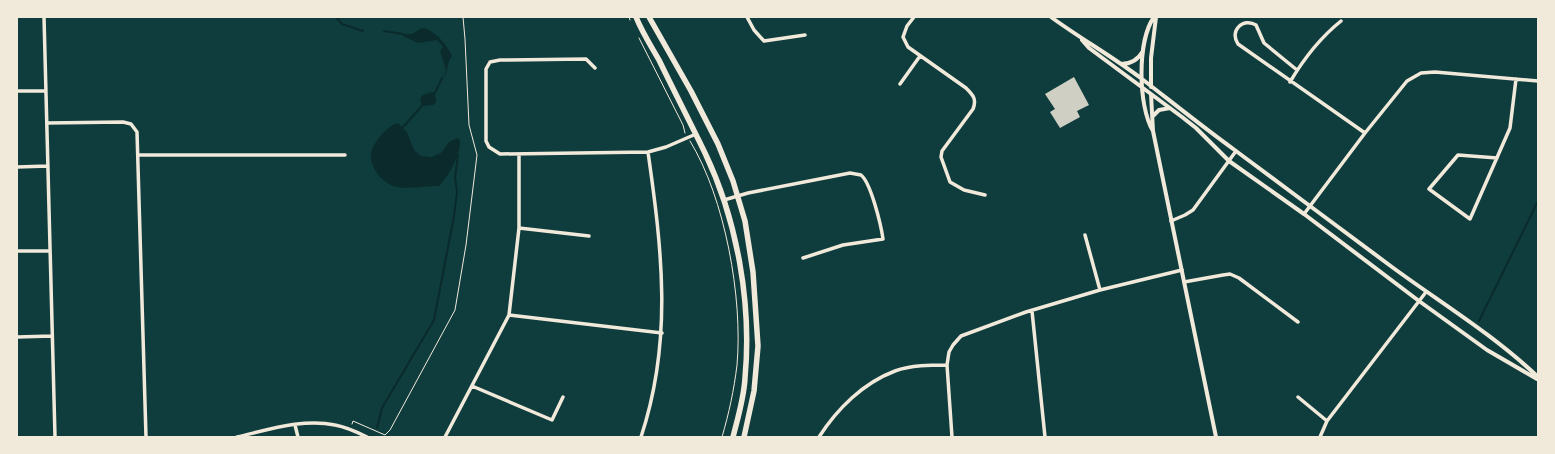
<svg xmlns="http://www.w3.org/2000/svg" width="1555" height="454" font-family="'Nunito Sans',sans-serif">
<rect width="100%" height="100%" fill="#0f3d3e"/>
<path fill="#0a2a2b" d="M422,28C434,29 447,45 452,56C446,63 449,72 443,78L446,70L440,51L443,47L437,40L418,43L403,36V34H412Z
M432,92L435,93L436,102L433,105L422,106L420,98L423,95Z
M398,123L407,132L414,150L421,156L432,157L441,153L449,142L457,138L460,140C461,154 449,176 439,186C427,186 408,189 396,187C383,184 370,168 371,155C372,143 387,126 398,123Z"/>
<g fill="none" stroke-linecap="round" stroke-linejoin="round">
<path stroke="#0a2a2b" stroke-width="2" d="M336,17L342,24L363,31
M384,31L403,34
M435,93L442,78
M403,127L422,106
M1479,321L1538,201
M377,428L382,408L434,320L454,216L457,192L455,178L458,155"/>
</g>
<path fill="#cfcfc3" d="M1074,77L1089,105L1077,111L1080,117L1060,128L1050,112L1055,109L1045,94Z"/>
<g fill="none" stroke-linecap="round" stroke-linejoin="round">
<path stroke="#f1e9da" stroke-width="1" d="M629,17L630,20
M639,38L683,125L685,133
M690,141C725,198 743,298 737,365C734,390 729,413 722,437
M352,424L353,421L385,435L390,430L455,310L466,245L477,155L469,125L465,39L463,17"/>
<path stroke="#f1e9da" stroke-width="3.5" d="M44,17L55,437
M747,17L754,30L764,41L805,35
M914,17L907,26L903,37L908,47L966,88C973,95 977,99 973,109L942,151L941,157L950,182L964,190L985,195
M595,68L586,59L500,60L490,62L486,69V141L489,147L500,154L648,152L666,147L696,134
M1297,70L1264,43L1256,25C1243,17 1229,31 1238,44L1365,133
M1290,82C1303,60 1321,37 1341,21
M900,84L920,56
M17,91H46
M47,123L123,122L131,124L137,132L146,437
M138,155H345
M1497,158L1458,155L1429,189L1470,219L1510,128L1516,79
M17,167L48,166
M724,200L748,193L850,173L861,175C871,183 881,225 883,239L843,245L803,258
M1304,214L1365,133L1407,81L1421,73L1435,72L1538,81
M1171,221L1185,215L1193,210L1236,151
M519,228L589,236
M1085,235L1100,290
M17,251H49
M1184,282L1223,275L1230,274L1239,278L1298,322
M1032,311L1045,437
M509,315L662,333
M17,337L52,336
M472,386L552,420L563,397
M1298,397L1327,421
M295,425L298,437
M237,437C268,430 303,418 335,425C346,427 357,432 367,437
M445,437L509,315L519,228V154
M641,437C673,341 662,250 648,152
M819,437C837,409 863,383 895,371C911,365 931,365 947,365
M952,437L947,365L949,352L953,345L961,336L1026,312L1100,290L1182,270
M1320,437L1327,421L1426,292"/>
<path stroke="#f1e9da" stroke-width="4" d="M1051,17C1081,39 1112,56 1142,79C1173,103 1204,128 1236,151C1288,190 1340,228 1392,267C1441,303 1494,335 1538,377
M1082,40L1089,48L1182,117L1196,128L1229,161L1304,214L1419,301L1487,350L1537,379
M1121,64C1130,64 1138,60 1143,51
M1151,87V58L1156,17
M1151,94L1153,131L1216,437
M1153,116L1159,110L1170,108
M1153,131C1138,106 1137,41 1154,17"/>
<path stroke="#f1e9da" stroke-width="5.5" d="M636,17C642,32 651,46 659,60C674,91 690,122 705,153C737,220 752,303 745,378C744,398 738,417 733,437
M649,17L691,91L718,144L733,181L745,221L753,272L758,346L754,391L744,437"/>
</g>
<rect width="1555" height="454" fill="none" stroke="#f1e9da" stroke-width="36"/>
</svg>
